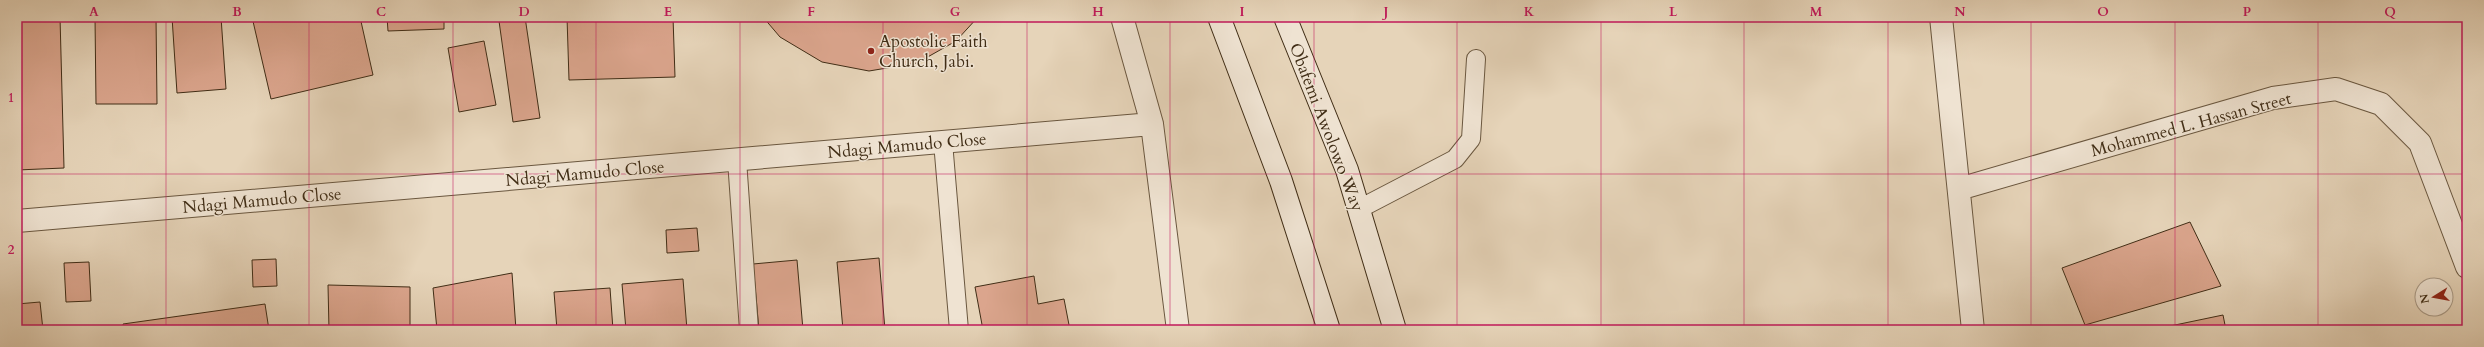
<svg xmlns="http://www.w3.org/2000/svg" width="2484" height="347" font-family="Cardo,serif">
<rect width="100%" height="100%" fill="#e6d4b9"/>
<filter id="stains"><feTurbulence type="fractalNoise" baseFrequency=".005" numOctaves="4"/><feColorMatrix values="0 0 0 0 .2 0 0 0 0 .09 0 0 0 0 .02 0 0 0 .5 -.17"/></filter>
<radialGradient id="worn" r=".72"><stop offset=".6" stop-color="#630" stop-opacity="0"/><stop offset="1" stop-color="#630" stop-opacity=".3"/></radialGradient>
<path fill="#dba58d" stroke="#402d16" d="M17,17H60L64,168L17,170Z
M95,17H156L157,104H96Z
M172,17H221L226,89L177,93Z
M252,17H360L373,75L271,99Z
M387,17H444V29L388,31Z
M525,17L540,118L513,122L499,21Z
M567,17H673L675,77L569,80Z
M763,17H978L956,41L917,63L869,71L822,62L780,37Z
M484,41L496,105L459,112L448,48Z
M2190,222L2221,286L2085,325L2062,268Z
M697,228L699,251L667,253L666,230Z
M879,258L885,330H843L837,262Z
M276,259L277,286L253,287L252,260Z
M797,260L803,330H759L753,264Z
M89,262L91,301L66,302L64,263Z
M512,273L516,330H437L433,288Z
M1034,276L1038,304L1064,299L1070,330H983L975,287Z
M683,279L687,330H626L622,284Z
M328,285L410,287V330H329Z
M610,288L613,330H557L554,292Z
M40,302L43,330H17V304Z
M265,304L269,330H124L123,324Z
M2223,315L2226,330H2151Z"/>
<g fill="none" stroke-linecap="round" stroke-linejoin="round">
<defs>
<path id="service" d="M943,142L959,330
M737,160L749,330
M1359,209L1455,159L1471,139L1476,59"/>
<path id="minor" d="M1122,17L1152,124L1178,330
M1941,17L1973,330
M1959,189L2273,98L2336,89L2381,104L2420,143L2467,267
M17,221L1152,124"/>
<path id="secondary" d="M1219,17L1281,181L1329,330
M1285,17L1347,170L1395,330"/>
</defs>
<use href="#service" stroke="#6a573f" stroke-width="20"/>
<use href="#minor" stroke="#6a573f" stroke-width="24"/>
<use href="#secondary" stroke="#402d16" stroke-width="24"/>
<use href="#service" stroke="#efe3d2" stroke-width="18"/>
<use href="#minor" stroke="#efe3d2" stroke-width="22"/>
<use href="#secondary" stroke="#efe3d2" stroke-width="22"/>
</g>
<path fill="none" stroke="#c2185b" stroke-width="1" stroke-opacity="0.55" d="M166,17V330M309,17V330M453,17V330M596,17V330M740,17V330M883,17V330M1027,17V330M1170,17V330M1314,17V330M1457,17V330M1601,17V330M1744,17V330M1888,17V330M2031,17V330M2175,17V330M2318,17V330M17,174H2467"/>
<circle fill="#8f2418" stroke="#efe3d2" stroke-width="1.5" cx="871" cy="51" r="4"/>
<g text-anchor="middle" stroke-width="3" stroke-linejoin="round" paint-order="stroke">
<g font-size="17" fill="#402d16" stroke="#efe3d2" text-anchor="start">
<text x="879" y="47">Apostolic Faith<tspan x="879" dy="20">Church, Jabi.</tspan></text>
</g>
<g font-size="17" fill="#402d16" stroke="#efe3d2">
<text transform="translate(2191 124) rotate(-15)" y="6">Mohammed L. Hassan Street</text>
<text transform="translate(1327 127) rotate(69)" y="6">Obafemi Awolowo Way</text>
<text transform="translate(907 145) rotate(-5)" y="6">Ndagi Mamudo Close</text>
<text transform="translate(585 173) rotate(-5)" y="6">Ndagi Mamudo Close</text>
<text transform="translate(262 200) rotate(-5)" y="6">Ndagi Mamudo Close</text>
</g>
</g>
<rect width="2484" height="347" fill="none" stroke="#e6d4b9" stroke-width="44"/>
<g transform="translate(2434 297) rotate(259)"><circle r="19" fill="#efe3d2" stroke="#a99a87"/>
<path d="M0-3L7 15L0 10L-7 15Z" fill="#8f2418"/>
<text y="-6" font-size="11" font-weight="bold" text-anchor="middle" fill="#402d16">N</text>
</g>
<rect x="22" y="22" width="2440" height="303" fill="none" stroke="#c2185b" stroke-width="1.5"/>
<g font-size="13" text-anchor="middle" font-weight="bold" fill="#c2185b">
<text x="94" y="16">A</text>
<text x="237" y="16">B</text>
<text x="381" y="16">C</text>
<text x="524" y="16">D</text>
<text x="668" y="16">E</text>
<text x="811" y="16">F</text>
<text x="955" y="16">G</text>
<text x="1098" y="16">H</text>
<text x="1242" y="16">I</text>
<text x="1386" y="16">J</text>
<text x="1529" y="16">K</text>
<text x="1673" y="16">L</text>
<text x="1816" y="16">M</text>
<text x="1960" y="16">N</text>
<text x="2103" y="16">O</text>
<text x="2247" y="16">P</text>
<text x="2390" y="16">Q</text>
<text x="11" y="102">1</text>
<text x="11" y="254">2</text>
</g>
<rect width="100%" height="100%" filter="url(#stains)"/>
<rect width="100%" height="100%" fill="url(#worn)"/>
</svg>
